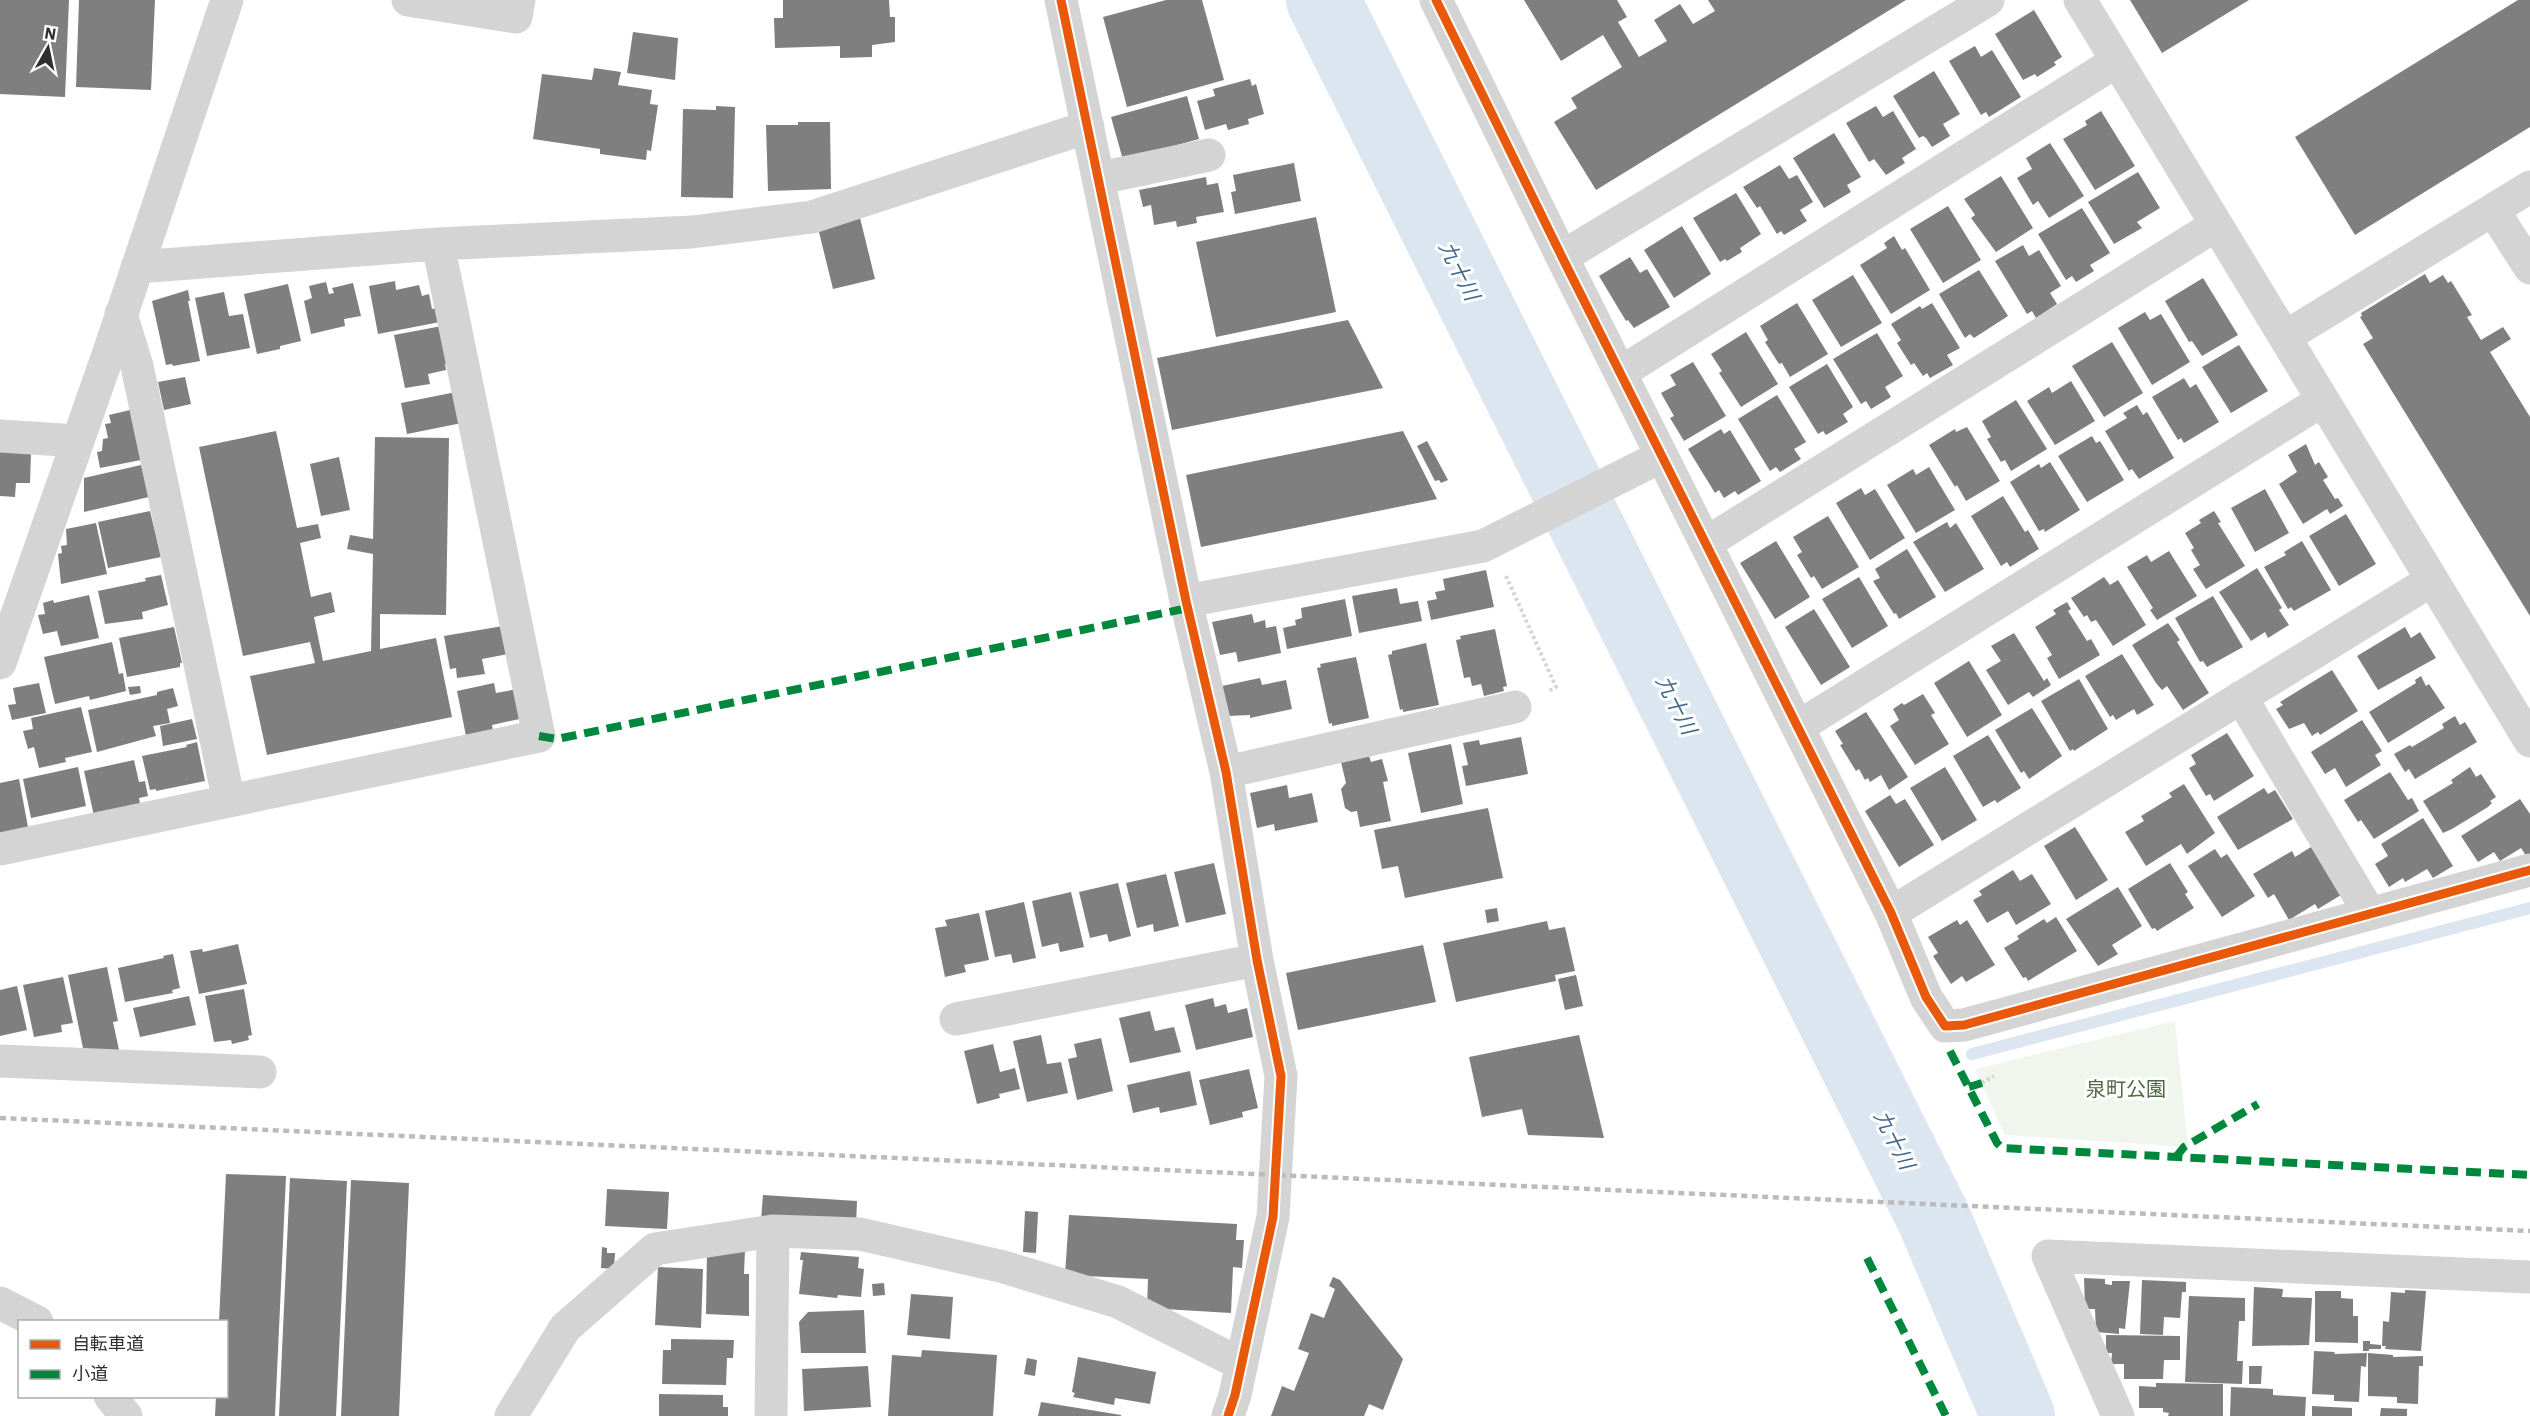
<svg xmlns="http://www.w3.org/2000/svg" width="2530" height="1416" font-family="'IBM Plex Sans','Noto Sans JP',sans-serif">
<rect width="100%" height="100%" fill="#fff"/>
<path fill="#f0f5ed" d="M2175,1021L2188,1147L2005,1135L1975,1069Z"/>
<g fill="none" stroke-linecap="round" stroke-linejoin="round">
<path stroke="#dbe6f0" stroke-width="12" d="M1972,1054L2530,908"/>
<path stroke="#dbe6f0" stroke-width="74" d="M1323,0L1934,1219L2018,1416"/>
</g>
<path fill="#7f7f7f" d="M0,0H69L65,97L0,94Z
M79,0H155L151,90L76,87Z
M783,0H889L890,17H895V42L872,45V57L840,58V46L775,48L774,18H783Z
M1166,0H1202L1224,80L1127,107L1103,17Z
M1524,0H1617L1627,17L1618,22L1639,57L1667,41L1654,20L1680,4L1693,24L1715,11L1708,0H1906L1596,190L1554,122L1577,108L1571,98L1622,67L1603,35L1561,61Z
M2130,0H2249L2162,53Z
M2518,0H2530V127L2355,235L2295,137Z
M2034,10L2062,57L2054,62L2056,65L2037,77L2035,74L2023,80L1995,34Z
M633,32L678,38L675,80L627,73Z
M1975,46L1981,57L1992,50L2021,97L1989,117L1986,112L1981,115L1949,61Z
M594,68L621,72L618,85L652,90L650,104L658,105L651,151L647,150L646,160L600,154V149L533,139L542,74L592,80Z
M1934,71L1960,114L1943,124L1950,136L1932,147L1926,138L1923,136L1919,138L1893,96Z
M1250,79L1252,86L1256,84L1264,114L1248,119L1249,124L1228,130L1226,124L1205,130L1197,101L1215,96L1213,89Z
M1187,96L1199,139L1123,160L1111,117Z
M716,106L735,107L733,198L681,197L683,109L716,110Z
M1876,106L1883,117L1893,111L1916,149L1902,158L1905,163L1886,175L1874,159L1869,162L1846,123Z
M2101,111L2135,166L2095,190L2063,139L2087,125L2085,121Z
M798,122H830L831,189L768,191L766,125H798Z
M1834,133L1861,177L1847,185L1851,192L1824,208L1793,158Z
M2050,143L2084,196L2049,218L2038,201L2033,205L2017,178L2032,169L2026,158Z
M1294,163L1301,201L1235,214L1231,192L1236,191L1233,175Z
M1780,165L1789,179L1797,175L1813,202L1800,210L1807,221L1784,235L1781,231L1777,234L1760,206L1757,208L1743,187Z
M2138,172L2160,208L2137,222L2142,228L2114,244L2088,202Z
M2001,176L2033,228L1996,252L1971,218L1975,215L1964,199Z
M1206,177L1207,185L1218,183L1224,212L1196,217L1197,223L1177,227L1176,221L1154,225L1151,205L1143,207L1139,190Z
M1736,193L1761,234L1740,248L1742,252L1727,261L1725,259L1720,262L1693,218Z
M1948,206L1981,260L1943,283L1910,229Z
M2082,208L2110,253L2090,265L2094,271L2076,282L2072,276L2066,280L2038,234Z
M1316,217L1336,312L1216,337L1196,242Z
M860,218L875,279L833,289L818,228Z
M1682,226L1711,274L1674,298L1644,250Z
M1894,236L1902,250L1905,248L1930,290L1891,314L1860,265L1887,248L1884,243Z
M2023,245L2029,256L2039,250L2061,286L2050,293L2057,304L2036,318L2032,311L2027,314L1995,261Z
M1630,257L1640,273L1647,269L1670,307L1634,328L1628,320L1626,321L1599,276Z
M1979,270L2008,316L1974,338L1970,334L1965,338L1939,294Z
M2425,274L2430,283L2443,275L2448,283L2451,281L2472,315L2467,317L2481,340L2503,327L2511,339L2490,352L2530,417V616L2363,344L2373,338L2360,317L2362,316L2361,313Z
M1853,275L1882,323L1841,347L1812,300Z
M2203,278L2238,335L2202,356L2192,341L2189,342L2165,301Z
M395,281L396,290L419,285L422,296L429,294L432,309L442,307L445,321L378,334L369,286Z
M326,282L329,294L334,293L332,288L353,283L361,316L344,319L345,326L311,334L304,301L312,298L309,286Z
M288,284L301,341L280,346V349L257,354L244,294Z
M188,290L190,301H188L200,361L173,366L172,364L166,365L152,301Z
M224,292L229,316L243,314L250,348L207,356L195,298Z
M1797,303L1828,354L1790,377L1782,363L1779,364L1765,342L1768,340L1760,326Z
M1932,303L1960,348L1947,355L1953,365L1930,378L1927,373L1923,376L1914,363L1911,365L1897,343L1901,340L1891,324L1920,306L1922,309Z
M2145,312L2150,320L2161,314L2190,362L2152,385L2118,328Z
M1348,320L1383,388L1172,430L1157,358Z
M442,326L452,362L445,364L446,370L428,374L430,384L405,388L394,335Z
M1746,332L1778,384L1741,407L1719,373L1722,371L1711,354Z
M1877,333L1903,376L1885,387L1891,397L1871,409L1866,401L1861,404L1833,359Z
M2112,342L2143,393L2104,417L2072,366Z
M2239,345L2268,391L2231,413L2202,367Z
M1693,362L1726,416L1684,441L1670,418L1674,416L1661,393L1676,385L1670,375Z
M1827,364L1853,407L1843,414L1848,422L1826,435L1823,431L1818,434L1789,387Z
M185,377L191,404L164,410L158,382Z
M2184,378L2190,388L2196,384L2219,422L2184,443L2181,438L2178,440L2152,397Z
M2071,381L2095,421L2055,445L2027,401L2049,387L2052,393Z
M456,392L462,423L407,434L401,403Z
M1777,395L1806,442L1794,449L1801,459L1780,472L1776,467L1770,471L1738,419Z
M2016,400L2047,449L2011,471L2005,460L2001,462L1987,439L1991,437L1982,421Z
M2137,405L2143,415L2147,412L2174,458L2139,479L2132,469L2129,471L2105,431L2127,418L2123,413Z
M130,410L141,460L100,468L97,452L102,451L103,439L108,438L105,424L111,423L109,415Z
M1967,427L2000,481L1966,501L1957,485L1955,487L1929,445L1955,429L1956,432Z
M1721,429L1724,434L1730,430L1761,481L1738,495L1735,491L1724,498L1719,490L1715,493L1688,449Z
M276,431L297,528L318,524L321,538L300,543L311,597L331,592L335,612L314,617L323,661L371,651L373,554L347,549L350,535L373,539L375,437L449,438L446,615L380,614V649L436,638L452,717L267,755L250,676L315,663L310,642L243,656L199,447Z
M1403,431L1437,499L1201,547L1186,475Z
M2092,436L2096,443L2100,441L2124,480L2087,502L2058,456Z
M1427,441L1448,480L1441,483L1439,480L1435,481L1417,446Z
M2306,444L2315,465L2319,462L2328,477L2323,480L2335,499L2338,498L2343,506L2330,514L2327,509L2303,524L2279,484L2297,472L2288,455Z
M0,446L31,453L30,483H16L15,497L0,496Z
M339,457L350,510L321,516L310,464Z
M2050,462L2080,510L2045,532L2044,529L2039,531L2010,482L2039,464L2041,468Z
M141,465L149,497L84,512V478Z
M1929,467L1955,510L1916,533L1887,485L1913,469L1916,475Z
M1861,488L1865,495L1875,489L1905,538L1870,560L1836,503Z
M2265,489L2289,533L2255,552L2231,508Z
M2003,496L2025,532L2028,530L2039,549L2010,567L2007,562L2001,566L1971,516Z
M150,511L161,557L108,568L98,522Z
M2214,511L2221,522L2218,523L2245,566L2206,589L2193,569L2200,565L2191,550L2194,548L2185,533L2201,523L2199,520Z
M2346,514L2376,564L2339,586L2309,536Z
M1828,516L1859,567L1822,589L1814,576L1811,578L1797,555L1802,552L1793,537Z
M1947,522L1950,528L1956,523L1984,569L1945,592L1913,542Z
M96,523L107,574L61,584L58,554L62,553L61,546L67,545L66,529Z
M1776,541L1810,597L1775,619L1740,563Z
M2302,541L2331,590L2294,611L2291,607L2288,609L2264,567L2286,555L2284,552Z
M1907,549L1936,597L1899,619L1896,613L1894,614L1873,581L1880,578L1875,569Z
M2169,551L2197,596L2157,620L2150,610L2153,608L2127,567L2147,555L2151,562Z
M2257,568L2282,608L2279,610L2289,625L2268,638L2265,632L2251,641L2219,592Z
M1486,570L1494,607L1431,620L1427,601L1437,599L1435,592L1445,590L1443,579Z
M161,575L168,605L142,612L143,619L105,624L98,591L146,581L145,578Z
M1859,577L1888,626L1852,648L1822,599Z
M2104,577L2110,585L2118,580L2146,625L2113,646L2096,620L2091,622L2087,615L2084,617L2071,598Z
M1397,588L1400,604L1418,601L1422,621L1359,633L1352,596Z
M89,595L99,638L61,646L57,631L43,634L38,615L45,614L43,603L53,600L54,603Z
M2213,596L2243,647L2207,667L2203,661L2200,662L2175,618Z
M1345,599L1352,636L1287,649L1283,628L1296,625L1295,620L1302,618L1301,608Z
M2067,602L2071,609L2068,611L2087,641L2091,639L2100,655L2059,679L2047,658L2052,655L2035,627L2056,614L2053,610Z
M1814,609L1850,667L1821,685L1785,627Z
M1252,614L1254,623L1265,620L1266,628L1276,626L1281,653L1238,662L1236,652L1220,655L1212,622Z
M2168,623L2180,640L2177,642L2209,693L2183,710L2167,686L2162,690L2156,683L2132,645Z
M503,626L508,654L482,659L485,674L457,678L456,668L450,669L444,636Z
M174,627L182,663H180V667L127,677L119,638Z
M2405,627L2411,638L2420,632L2436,658L2378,690L2357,656Z
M1495,629L1507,686L1503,687L1504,691L1484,696L1481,684L1472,686L1470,677L1464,678L1456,640L1461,639L1460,636Z
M2014,633L2044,681L2047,678L2051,685L2033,697L2029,692L2008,705L1986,670L2001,661L1991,646Z
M112,642L119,674L123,673L126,691L90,700L89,696L55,704L44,657Z
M1426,643L1439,705L1403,712V709L1400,710L1388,655L1392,654V651Z
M2122,654L2154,705L2137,715L2134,709L2116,720L2113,715L2110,717L2085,676Z
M1356,657L1369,718L1332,726V723L1329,724L1317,668L1321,667L1320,664Z
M1969,661L2002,715L1967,737L1934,683Z
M2332,670L2358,711L2320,735L2318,732L2312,736L2304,723L2289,729L2276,709L2283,705L2280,702Z
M2421,676L2426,686L2429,684L2445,708L2388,743L2369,712L2416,683L2415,680Z
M1260,678L1262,685L1286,680L1292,709L1250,718V715L1228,716L1222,686Z
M2079,679L2108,729L2074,751L2073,749L2070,751L2041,701Z
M39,683L46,713L12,720L8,705L16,704L13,688Z
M494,683L496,693L518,689L524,718L492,725L493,730L466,736L457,691Z
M140,686L141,693L130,695L128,687Z
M173,688L178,706L167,709L170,723L153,726L156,736L97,752L88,710L157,695V692Z
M1923,694L1935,713L1931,715L1949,744L1915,765L1890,726L1899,720L1893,709L1902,703L1904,705Z
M81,707L92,752L65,758L66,762L39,768L34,747L28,749L23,731L33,729L31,718Z
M2032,708L2062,756L2029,779L2024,771L2021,773L1995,730Z
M1866,712L1908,777L1889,790L1881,775L1870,782L1868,778L1865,780L1859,769L1856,771L1840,745L1843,744L1835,731Z
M2455,716L2460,725L2465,722L2477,742L2415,779L2409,769L2405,772L2394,754L2410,745L2412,747L2444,728L2442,724Z
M192,719L197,739L163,746L160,726Z
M2362,720L2382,751L2375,755L2381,765L2346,787L2335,768L2325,774L2311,752Z
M2227,733L2254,776L2214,801L2210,794L2206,796L2189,768L2196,764L2191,755Z
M1988,735L2021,788L1997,803L1995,800L1983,807L1953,756Z
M1521,737L1528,774L1466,786L1462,766L1468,765L1463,743L1479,740L1480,745Z
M197,742L205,781L156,791V789L150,790L142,756L187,747L186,745Z
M1451,744L1463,804L1421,813L1408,753Z
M1369,756L1371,762L1382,759L1388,781L1383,782L1391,821L1360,827L1357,811L1351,812L1345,808L1341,789L1346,783L1341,762Z
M134,760L139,782L145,781L148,796L139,798L140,804L94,816L84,771Z
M78,767L86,806L31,818L23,779Z
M1945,767L1977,820L1942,841L1910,788Z
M2470,767L2476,777L2481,774L2496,797L2490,801L2492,803L2488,807L2452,829L2443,833L2423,801L2453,783L2451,780Z
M2390,772L2408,800L2412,798L2419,811L2374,839L2361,820L2358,822L2344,800Z
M19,779L28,827L0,833V783Z
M2184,784L2215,833L2187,854L2181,844L2146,866L2125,832L2144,821L2141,816L2172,797L2169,793Z
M1287,785L1289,798L1312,793L1318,822L1275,831L1274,824L1257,828L1250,793Z
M2264,788L2268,794L2275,790L2293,819L2238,850L2217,817Z
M1890,795L1896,804L1905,799L1934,845L1899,867L1865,811Z
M2520,799L2530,814V855L2527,857L2521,848L2500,861L2494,852L2478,862L2461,836Z
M1488,808L1503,878L1405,898L1398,866L1382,869L1374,830Z
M2423,818L2453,866L2433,878L2427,869L2405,882L2403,878L2389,887L2375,864L2388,856L2381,844Z
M2075,827L2108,880L2076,900L2044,846Z
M2311,847L2341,895L2318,909L2315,904L2289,920L2274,894L2268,898L2253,874L2292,851L2295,857Z
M2215,849L2221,858L2227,854L2255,896L2222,917L2188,866Z
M1214,863L1226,914L1186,923L1174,872Z
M2170,863L2188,892L2185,894L2194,908L2157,931L2155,928L2152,929L2128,889Z
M2013,870L2020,881L2032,874L2051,904L2016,925L2008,911L1987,923L1973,900L1982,895L1979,891Z
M1166,874L1179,926L1154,932L1153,924L1137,928L1126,883Z
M1118,883L1131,936L1109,942L1107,934L1090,938L1079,892Z
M2118,887L2142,926L2112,945L2118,954L2098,966L2066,919Z
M1071,892L1084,947L1060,952L1058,943L1042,947L1032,901Z
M1024,902L1036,958L1013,963L1011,954L995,957L985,911Z
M1497,908L1499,921L1487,923L1485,910Z
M979,913L989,960L964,965L966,972L945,977L935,928L947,926L945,920Z
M2056,917L2077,951L2028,981L2026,977L2023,978L2004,948L2019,939L2017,936L2044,919L2047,923Z
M1957,920L1960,925L1967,920L1995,965L1966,982L1962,976L1951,984L1933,956L1938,953L1928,937Z
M1547,921L1549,930L1565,927L1575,971L1555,975L1556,981L1456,1002L1443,943Z
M238,944L247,984L199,994L190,951L202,949L203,952Z
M1423,945L1436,1002L1298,1030L1286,973Z
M173,954L180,988L172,990L173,993L125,1002L118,968L164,958L163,956Z
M107,967L118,1021L113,1022L119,1050L84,1053L68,975Z
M1576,975L1583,1006L1565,1010L1558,979Z
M63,977L73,1023L61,1025L62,1032L34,1037L23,985Z
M17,986L27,1030L0,1036V990Z
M244,989L252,1035L248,1036L249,1040L232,1044L231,1040L214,1042L205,996Z
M189,996L196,1025L140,1037L133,1008Z
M1213,998L1215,1007L1226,1004L1228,1013L1247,1008L1253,1037L1196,1050L1185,1005Z
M1150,1011L1155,1031L1174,1027L1181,1052L1130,1063L1119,1018Z
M1041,1035L1047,1064L1061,1062L1068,1093L1027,1102L1013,1041Z
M1579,1035L1604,1138L1528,1135L1522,1109L1482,1117L1469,1057Z
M1101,1038L1113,1091L1077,1100L1068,1059L1077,1057L1074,1044Z
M993,1044L1000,1072L1015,1068L1020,1089L999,1094L1000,1098L977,1104L964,1051Z
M1249,1069L1258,1108L1242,1112L1243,1117L1210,1125L1199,1080Z
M1190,1071L1197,1105L1160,1113L1159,1107L1133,1113L1127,1085Z
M226,1174L286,1176L275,1416H215L216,1396H226V1322H219Z
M290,1178L347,1181L336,1416H279Z
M351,1180L409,1183L399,1416H341Z
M607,1189L669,1192L667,1229L605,1226Z
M763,1195L857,1201L856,1227L761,1220Z
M1025,1211L1038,1212L1036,1253L1023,1252Z
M1069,1215L1237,1224L1236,1240H1244L1242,1268L1233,1267L1231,1313L1147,1308L1148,1279L1065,1275Z
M602,1247L607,1248V1253H615L614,1269L601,1268Z
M745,1250L744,1274H749V1316L706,1314L707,1251Z
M801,1252L859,1257L858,1268L864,1269L861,1297L838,1295L837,1298L799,1294L803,1260H800Z
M658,1267L703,1269L701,1328L655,1325Z
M1333,1277L1340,1280L1403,1359L1383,1410L1369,1404L1364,1416H1271L1282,1386L1294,1391L1309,1353L1298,1349L1311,1313L1324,1318L1335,1289L1329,1286Z
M2084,1278L2105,1279V1284L2112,1285V1281H2130L2125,1329L2119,1328V1334L2096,1332L2095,1309H2085Z
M2142,1280L2186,1282V1292H2182L2180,1318L2164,1317L2163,1335L2140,1334Z
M884,1283L885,1295L873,1296L872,1284Z
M2254,1287L2283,1289L2282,1297L2312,1298L2309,1345L2252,1346Z
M2405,1290L2426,1291L2421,1351L2385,1349L2386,1346H2382L2383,1321L2389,1322L2391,1292L2405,1293Z
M2315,1291H2341V1298L2353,1299V1316H2358V1343L2315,1342Z
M911,1294L953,1297L950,1339L907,1335Z
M2189,1296L2245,1298V1321H2239L2237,1361H2243L2242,1384L2185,1382Z
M864,1310L866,1353H801L799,1322L808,1312Z
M2106,1335L2180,1336V1360H2164L2163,1379H2124V1364H2111L2112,1353H2106Z
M671,1339L734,1340L733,1358H727L726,1385L662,1384L663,1350H671Z
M2363,1341H2370V1344L2381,1345V1349H2369V1351H2363Z
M922,1350L997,1355L993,1416H888L892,1355L921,1357Z
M2314,1351L2335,1352L2334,1354L2367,1353L2366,1367L2361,1366L2359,1402L2334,1401V1395L2312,1394Z
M2368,1353L2393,1355V1357L2423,1356V1366H2419L2418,1404L2397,1403V1397L2368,1396Z
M1078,1357L1156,1372L1150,1404L1115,1398L1114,1405L1073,1397L1075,1393L1072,1392Z
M1027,1358L1037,1360L1035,1376L1024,1374Z
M868,1366L871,1407L804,1411L802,1369Z
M2249,1366H2262L2261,1384H2249Z
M2156,1383L2223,1384V1416H2168L2169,1413L2163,1412V1408H2139V1386L2156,1387Z
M2231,1387L2273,1389V1395L2306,1397L2305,1416H2230Z
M659,1394L723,1395V1407H728V1416H659Z
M1041,1402L1121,1415V1416H1038Z
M2312,1406L2352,1408V1416H2312Z
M2381,1408L2407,1409V1416H2380Z"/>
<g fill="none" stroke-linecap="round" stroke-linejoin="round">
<path stroke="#d4d4d4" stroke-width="4" stroke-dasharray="3 3" stroke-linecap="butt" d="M1506,576L1556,687L1549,691
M1982,1083L1994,1076"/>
<path stroke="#d4d4d4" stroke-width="33" d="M408,0L516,17L519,0
M1061,0L1186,601L1226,772L1257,960L1281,1076L1273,1217L1235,1395L1228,1416
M1436,0L1562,257L1891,913L1926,997L1945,1026L1964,1025L2530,870
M2080,0L2530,741
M1100,178L1209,155
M2493,210L2530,268
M1562,257L1988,0
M137,267L438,244L692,232L812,217L1088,127
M121,314L137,366L229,801
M2285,337L2530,187
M1620,373L2117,61
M0,436L78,441
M1706,543L2216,225
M1186,601L1483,546L1662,456
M0,663L108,355L227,0
M2241,697L2370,914
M1798,727L2323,400
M1226,772L1515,707
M0,849L539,736L438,244
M1891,913L2432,580
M956,1019L1257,960
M0,1061L260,1072
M0,1303L37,1322
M110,1396L126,1416
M511,1416L565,1328L655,1249L773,1231L860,1234L1004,1267L1118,1302L1241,1364
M771,1416L773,1231
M2118,1416L2048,1256L2530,1277"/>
<path stroke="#bbb" stroke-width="4.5" stroke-dasharray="6 4.5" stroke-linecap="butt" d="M0,1118L2530,1231"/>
<path stroke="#00873e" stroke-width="8" stroke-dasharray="15 8" stroke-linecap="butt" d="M539,736L557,739L1188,608
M1950,1051L1997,1143L2002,1148L2530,1175
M1969,1087L1982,1083
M2176,1157L2184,1147L2258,1104
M1867,1258L1946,1416"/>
<defs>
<path id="cycleway" d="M1061,0L1186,601L1226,772L1257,960L1281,1076L1273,1217L1235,1395L1228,1416
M1436,0L1562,257L1891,913L1926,997L1945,1026L1964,1025L2530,870"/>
</defs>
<use href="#cycleway" stroke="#fff" stroke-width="13"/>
<use href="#cycleway" stroke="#e8590c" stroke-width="9"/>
</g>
<g text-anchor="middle" stroke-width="6" stroke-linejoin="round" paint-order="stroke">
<g font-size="20" fill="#4e693e" stroke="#fff">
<text x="2126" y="1096">泉町公園</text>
</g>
<g font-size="21" font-style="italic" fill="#41698e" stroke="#fff">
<text transform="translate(1459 271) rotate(63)" y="7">九十川</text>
<text transform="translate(1676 705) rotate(63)" y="7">九十川</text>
<text transform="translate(1894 1140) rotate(63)" y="7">九十川</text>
</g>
</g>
<rect x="18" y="1320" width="210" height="78" fill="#ffffff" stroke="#acacac" stroke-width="1.5"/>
<rect x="30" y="1340" width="30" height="9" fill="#e8590c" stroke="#acacac" stroke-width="1.5"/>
<text x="72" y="1350" font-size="18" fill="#2f2f2f">自転車道</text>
<rect x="30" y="1370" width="30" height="9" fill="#00873e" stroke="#acacac" stroke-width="1.5"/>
<text x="72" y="1380" font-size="18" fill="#2f2f2f">小道</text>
<g transform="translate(48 48) rotate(9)" stroke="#ffffff" stroke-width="4.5" paint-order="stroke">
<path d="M0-4.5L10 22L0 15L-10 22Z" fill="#2f2f2f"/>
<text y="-9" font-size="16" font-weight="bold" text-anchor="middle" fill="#2f2f2f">N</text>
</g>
</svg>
